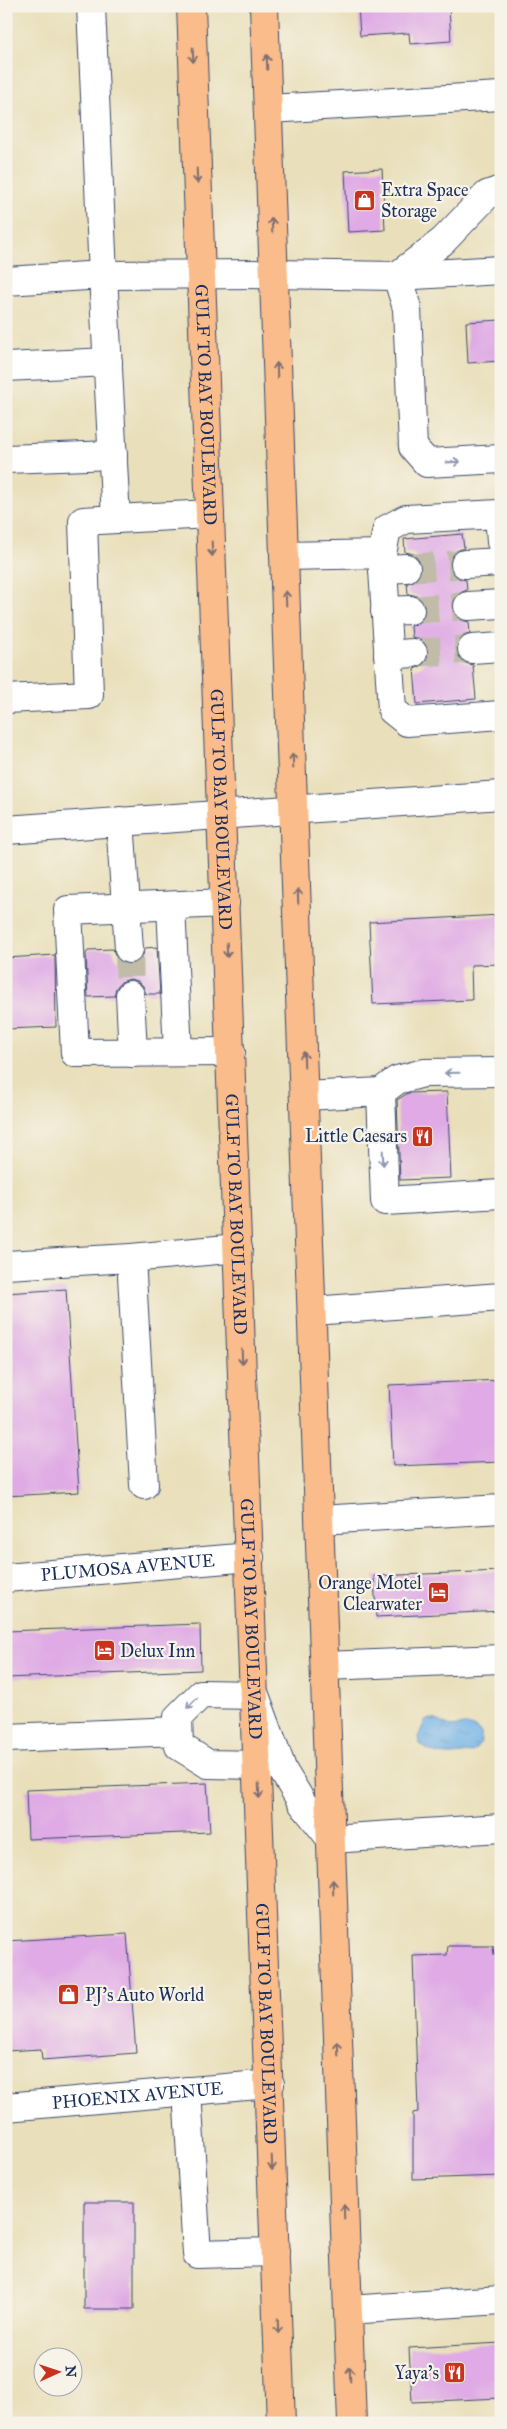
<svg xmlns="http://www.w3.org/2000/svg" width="507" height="2429" font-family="'IM FELL Great Primer',serif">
<defs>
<pattern id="water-ripples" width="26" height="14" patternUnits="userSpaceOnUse" patternTransform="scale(1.25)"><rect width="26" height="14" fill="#73b3e7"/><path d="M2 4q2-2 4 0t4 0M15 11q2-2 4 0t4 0" fill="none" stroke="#5e92be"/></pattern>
</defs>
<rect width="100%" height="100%" fill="#f7f3e8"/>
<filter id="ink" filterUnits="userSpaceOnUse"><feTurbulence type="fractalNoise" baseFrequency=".02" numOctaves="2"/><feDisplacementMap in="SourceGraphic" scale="10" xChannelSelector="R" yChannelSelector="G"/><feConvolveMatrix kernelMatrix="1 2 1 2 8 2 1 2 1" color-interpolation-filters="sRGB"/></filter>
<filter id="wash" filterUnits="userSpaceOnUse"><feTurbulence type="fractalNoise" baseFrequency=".0096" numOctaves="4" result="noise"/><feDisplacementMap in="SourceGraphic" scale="20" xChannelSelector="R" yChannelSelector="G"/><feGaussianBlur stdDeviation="1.12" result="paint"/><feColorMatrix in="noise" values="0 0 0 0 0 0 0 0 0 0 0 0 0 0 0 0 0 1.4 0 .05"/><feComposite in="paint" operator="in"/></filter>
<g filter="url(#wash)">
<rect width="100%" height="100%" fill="#e9dfba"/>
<path fill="url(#water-ripples)" stroke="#4771a2" d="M431,1719C438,1719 440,1723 446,1725C460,1731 463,1717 481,1733V1743L473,1752C454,1756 435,1758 420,1744L419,1735L425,1721Z"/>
<g id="blocks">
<path fill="#dfaae5" d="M358,6H449L451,41L410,44L409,33L360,36Z
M382,169L385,230L348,232L345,171Z
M501,320V361L468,363L466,322Z
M462,534L464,548L456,551L451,557L449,565L452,573L458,578L466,580L467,590L460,593L454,599L452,607L455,614L461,620L469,622L470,634L463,636L458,642L457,651L459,658L465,663L473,665L476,699L417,704L414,669L421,666L427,660L428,651L426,644L420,639L412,637L411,626L418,623L424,618L426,609L423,601L418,596L408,594L407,583L414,581L420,576L422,567L419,560L414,554L405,552L404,539Z
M501,915V964L471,965L472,1000L373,1004L369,922Z
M157,947L160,994H146L143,986L138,981L130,979L121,982L116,988L114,996L88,997L86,954L88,950L113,949L116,958L122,963L130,965L138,962L143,955L145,948Z
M55,955L56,1027L6,1029V958Z
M447,1092L451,1178L400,1180L397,1100L408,1093Z
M66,1289L79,1492L6,1496V1293Z
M501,1380V1462L393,1466L389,1385Z
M501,1571V1611L376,1617L374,1576Z
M200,1624L201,1670L6,1678V1631Z
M207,1783L210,1832L28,1839L26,1790Z
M127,1934L136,2053L42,2060L41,2049L6,2051V1941Z
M448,1946H493L494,1955H501V2176L413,2179V2113L418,2112L413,1956L447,1955Z
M84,2202H134V2309H84Z
M501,2343V2398L412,2402L409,2348Z"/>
</g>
</g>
<g filter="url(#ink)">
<use href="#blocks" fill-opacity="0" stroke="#3a496c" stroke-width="1"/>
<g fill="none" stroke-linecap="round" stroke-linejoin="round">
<path stroke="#c0bca8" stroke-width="28" stroke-dasharray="28 14" stroke-linecap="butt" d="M406,568L465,564
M410,610L468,606
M413,653L472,649
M129,949L130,995"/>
<defs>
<g id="minor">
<path d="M268,109L501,96"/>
<path d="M501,190L487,195L443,241L397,276L407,308L413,447L427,463L501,459"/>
<path d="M6,281L103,275L91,6"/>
<path d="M6,367L108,362"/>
<path d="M6,459L113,455"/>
<path d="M116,519L210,514"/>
<path d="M382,554L387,529L406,519L499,514L501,542"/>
<path d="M285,556L382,554L392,710L407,722L501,715"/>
<path d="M465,564L501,562"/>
<path d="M383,569L406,568"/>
<path d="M468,606L501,604"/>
<path d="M385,611L410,610"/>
<path d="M472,649L501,647"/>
<path d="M388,655L413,653"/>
<path d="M6,699L89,695L83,521L116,519L103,275L273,274L397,276L501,270"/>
<path d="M120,821L129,949"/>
<path d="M6,830L501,795"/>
<path d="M225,903L68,910L75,1053L231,1052"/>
<path d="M171,906L178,1052"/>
<path d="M130,995L133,1053"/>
<path d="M381,1092L385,1201L501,1194"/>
<path d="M305,1096L381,1092L397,1080L424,1073L501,1072"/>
<path d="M131,1258L144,1485"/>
<path d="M6,1265L131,1258L238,1248"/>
<path d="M313,1311L501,1297"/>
<path d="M320,1520L501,1509"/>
<path id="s1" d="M6,1578L250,1557"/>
<path d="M325,1666L501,1659"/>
<path d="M6,1738L178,1731"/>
<path d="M258,1765L208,1764L179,1746L178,1717L201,1694L255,1695L283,1771L303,1804L331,1839L501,1828"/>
<path d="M187,2091L197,2254L275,2252"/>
<path id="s2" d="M6,2107L270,2084"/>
<path d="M348,2310L501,2300"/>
</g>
<g id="major">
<path id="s3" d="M191,6L281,2423"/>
<path d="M264,6L352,2423"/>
</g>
</defs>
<use href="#minor" stroke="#3a496c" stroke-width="30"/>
<use href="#major" stroke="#3a496c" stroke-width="30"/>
<use href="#minor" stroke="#fff" stroke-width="28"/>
<use href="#major" stroke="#f9bc8a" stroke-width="28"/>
</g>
<defs><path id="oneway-shaft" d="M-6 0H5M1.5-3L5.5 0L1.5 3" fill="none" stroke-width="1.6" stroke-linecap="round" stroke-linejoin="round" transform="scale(1.25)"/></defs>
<g stroke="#7f6e72">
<use href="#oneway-shaft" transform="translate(193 55) rotate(88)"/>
<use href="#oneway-shaft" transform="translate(267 62) rotate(-92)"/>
<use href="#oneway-shaft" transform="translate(197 176) rotate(88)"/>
<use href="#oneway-shaft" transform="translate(272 225) rotate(-92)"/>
<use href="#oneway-shaft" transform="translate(277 370) rotate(-92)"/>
<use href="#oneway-shaft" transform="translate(212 549) rotate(88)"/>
<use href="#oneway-shaft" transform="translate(286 598) rotate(-92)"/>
<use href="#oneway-shaft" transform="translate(293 761) rotate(-92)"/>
<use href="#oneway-shaft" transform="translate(298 896) rotate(-92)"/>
<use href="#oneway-shaft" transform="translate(227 950) rotate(88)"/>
<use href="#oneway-shaft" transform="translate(304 1059) rotate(-92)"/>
<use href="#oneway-shaft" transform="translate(242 1357) rotate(88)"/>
<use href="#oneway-shaft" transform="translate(259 1791) rotate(88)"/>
<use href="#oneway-shaft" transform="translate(333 1887) rotate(-92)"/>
<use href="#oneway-shaft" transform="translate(338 2049) rotate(-92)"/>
<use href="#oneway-shaft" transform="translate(272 2163) rotate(88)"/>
<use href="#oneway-shaft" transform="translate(344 2212) rotate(-92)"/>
<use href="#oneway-shaft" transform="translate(278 2326) rotate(88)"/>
<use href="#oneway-shaft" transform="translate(350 2374) rotate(-92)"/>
</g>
<g stroke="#8d97ae">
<use href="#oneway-shaft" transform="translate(453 462) rotate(-3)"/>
<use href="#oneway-shaft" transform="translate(452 1073) rotate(179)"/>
<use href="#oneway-shaft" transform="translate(383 1158) rotate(88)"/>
<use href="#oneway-shaft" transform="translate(192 1703) rotate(135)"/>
</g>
</g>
<defs>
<symbol id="shop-square" viewBox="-11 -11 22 22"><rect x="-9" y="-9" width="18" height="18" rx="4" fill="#c8321e" stroke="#f7f3e8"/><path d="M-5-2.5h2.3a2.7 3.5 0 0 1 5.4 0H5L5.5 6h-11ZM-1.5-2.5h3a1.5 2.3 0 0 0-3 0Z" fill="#fff"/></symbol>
<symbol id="restaurant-square" viewBox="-11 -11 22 22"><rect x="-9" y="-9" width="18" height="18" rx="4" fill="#c8321e" stroke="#f7f3e8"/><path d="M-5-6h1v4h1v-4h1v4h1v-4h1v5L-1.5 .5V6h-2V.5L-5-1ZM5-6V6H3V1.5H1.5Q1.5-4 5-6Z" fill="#fff"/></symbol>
<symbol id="hotel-square" viewBox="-11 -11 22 22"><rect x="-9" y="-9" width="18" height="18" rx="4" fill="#c8321e" stroke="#f7f3e8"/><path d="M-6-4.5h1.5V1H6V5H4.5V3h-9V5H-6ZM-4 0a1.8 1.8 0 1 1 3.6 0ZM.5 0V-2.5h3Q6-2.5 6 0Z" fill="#fff"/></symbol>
</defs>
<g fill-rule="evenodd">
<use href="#shop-square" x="352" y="188" width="25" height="25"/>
<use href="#restaurant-square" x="410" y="1124" width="25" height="25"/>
<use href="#hotel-square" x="426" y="1580" width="25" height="25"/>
<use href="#hotel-square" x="92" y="1638" width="25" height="25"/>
<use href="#shop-square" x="56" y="1982" width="25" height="25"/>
<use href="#restaurant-square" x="442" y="2360" width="25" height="25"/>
</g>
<g text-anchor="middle" stroke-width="4.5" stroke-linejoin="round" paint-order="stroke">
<g font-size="18" fill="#1b2f5e" stroke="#f7f3e8" text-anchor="start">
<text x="381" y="196">Extra Space<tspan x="381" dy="21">Storage</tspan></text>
<text x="407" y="1142" text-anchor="end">Little Caesars</text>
<text x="422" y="1589" text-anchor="end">Orange Motel<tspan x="422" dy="21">Clearwater</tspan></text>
<text x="120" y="1657">Delux Inn</text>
<text x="85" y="2001">PJ's Auto World</text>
<text x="439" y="2379" text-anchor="end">Yaya's</text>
</g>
<g font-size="18" fill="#1b2f5e" stroke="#f7f3e8">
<text dy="6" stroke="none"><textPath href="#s3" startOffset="399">GULF TO BAY BOULEVARD</textPath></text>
<text dy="6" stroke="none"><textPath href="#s3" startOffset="804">GULF TO BAY BOULEVARD</textPath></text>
<text dy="6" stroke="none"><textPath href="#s3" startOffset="1209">GULF TO BAY BOULEVARD</textPath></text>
<text dy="6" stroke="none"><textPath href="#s1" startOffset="122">PLUMOSA AVENUE</textPath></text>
<text dy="6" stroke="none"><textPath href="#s3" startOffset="1614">GULF TO BAY BOULEVARD</textPath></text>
<text dy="6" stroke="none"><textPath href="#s3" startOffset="2019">GULF TO BAY BOULEVARD</textPath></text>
<text dy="6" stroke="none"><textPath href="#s2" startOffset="132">PHOENIX AVENUE</textPath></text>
</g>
</g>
<rect width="507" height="2429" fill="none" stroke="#f7f3e8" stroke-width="25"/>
<g transform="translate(58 2372) rotate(87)"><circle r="24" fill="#f7f3e8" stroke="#9fa5b1"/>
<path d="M0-4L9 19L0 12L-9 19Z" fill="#c8321e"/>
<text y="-8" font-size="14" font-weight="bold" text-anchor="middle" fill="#1b2f5e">N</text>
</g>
</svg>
